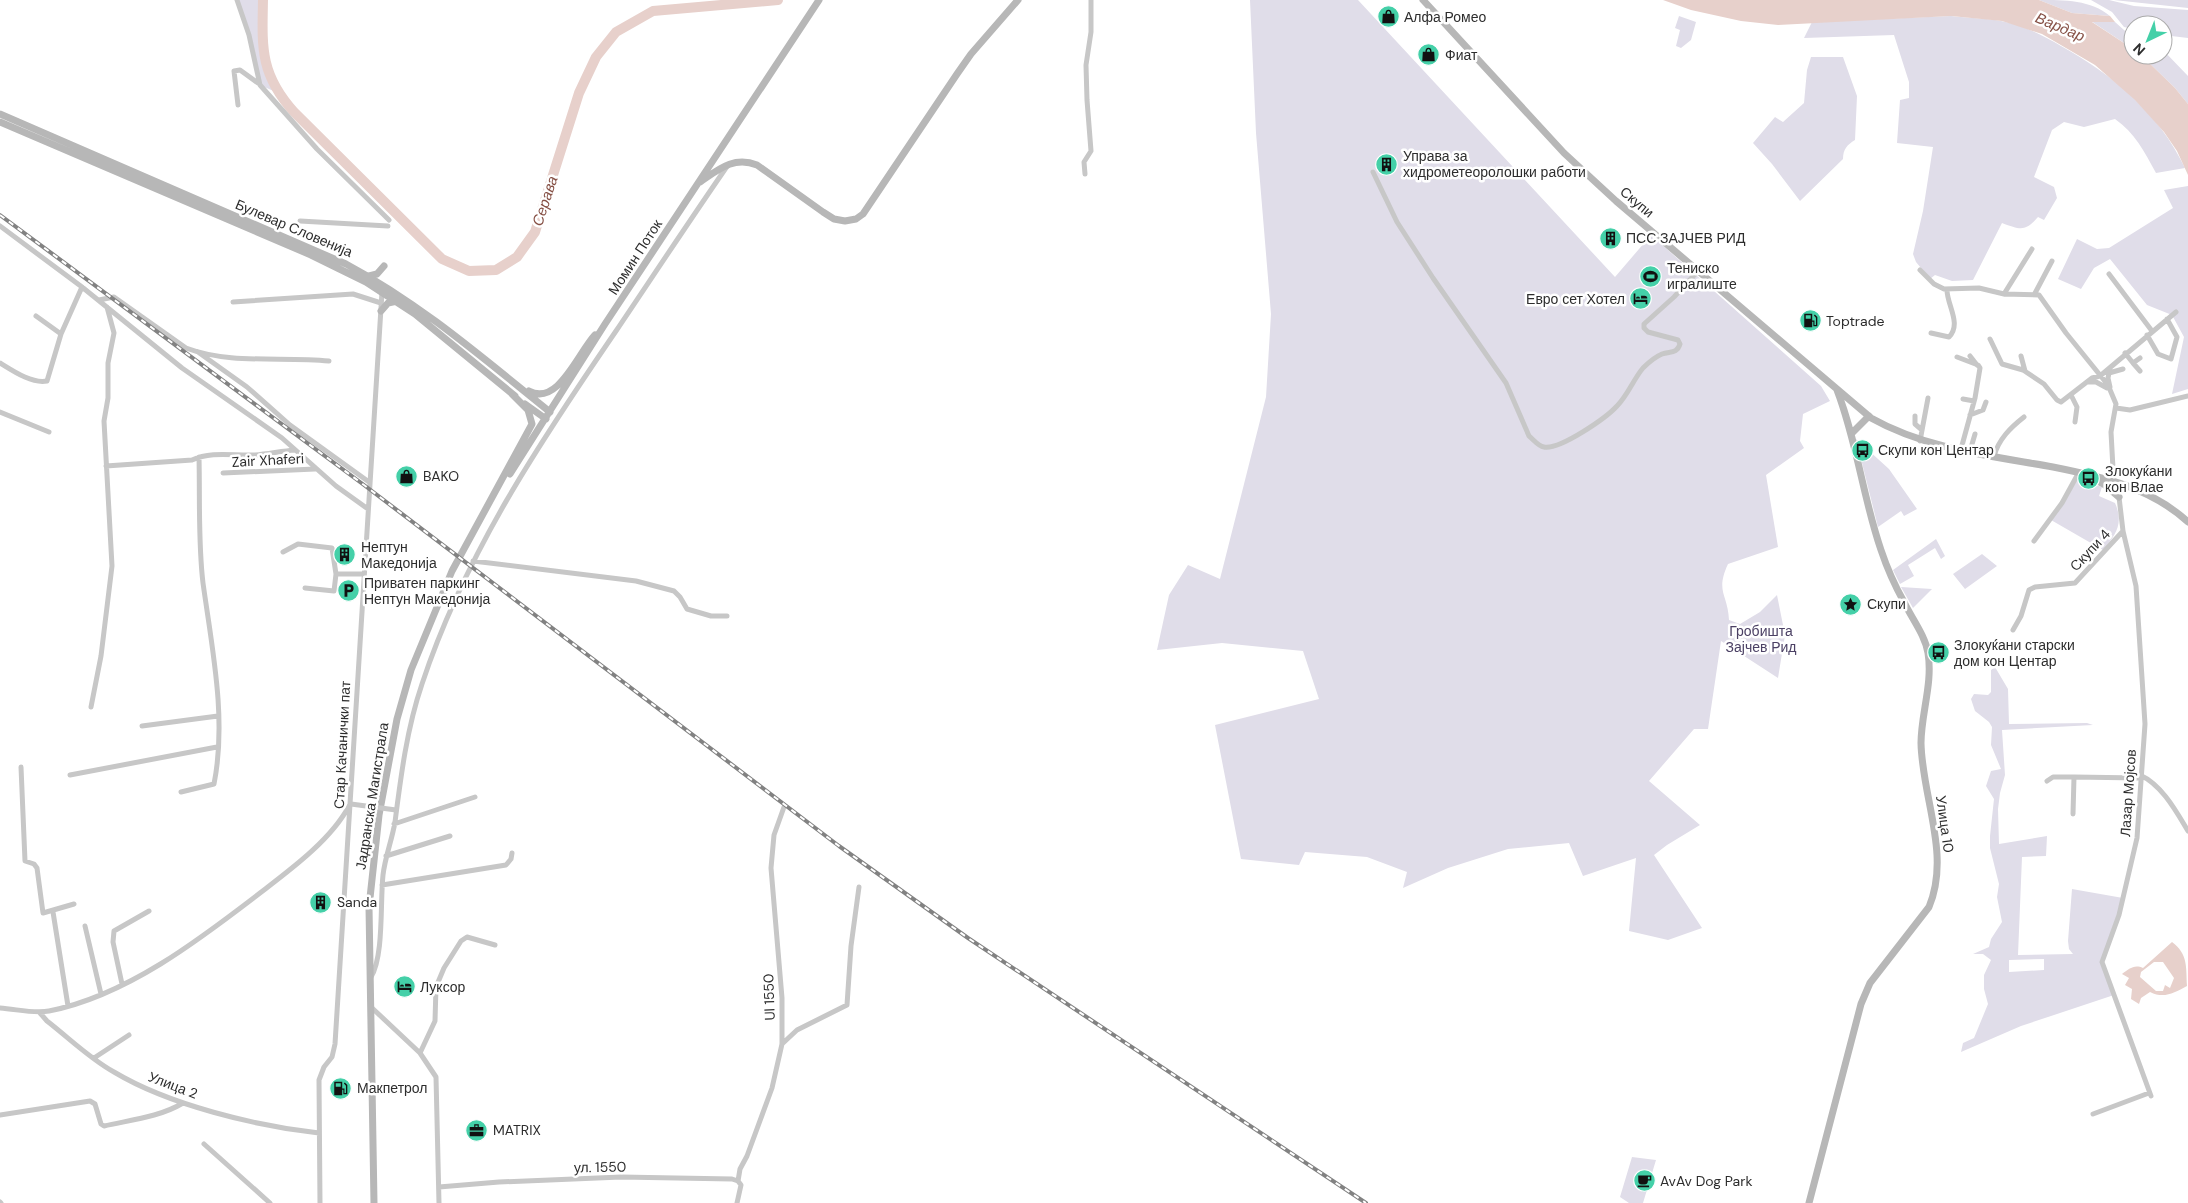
<svg xmlns="http://www.w3.org/2000/svg" width="2188" height="1203" font-family="'DM Sans',sans-serif">
<rect width="100%" height="100%" fill="#fff"/>
<path fill="#e0dde9" fill-rule="evenodd" d="M237,0H263C262,33 260,65 278,93L260,85L249,35Z
M1250,0H1358L1615,277L1651,235L1821,386L1830,401L1803,414L1800,441L1804,448L1766,475L1778,547L1728,564C1715,592 1728,594 1729,620L1740,624L1760,612L1777,595L1785,635L1778,678L1721,641L1708,729H1694L1649,781L1700,825L1667,845L1654,855L1702,928L1668,940L1629,931L1636,858L1583,876L1569,843L1508,849L1448,868L1403,888L1407,872L1367,857L1305,852L1299,865L1241,859L1215,725L1319,699L1303,651L1222,643L1157,650L1169,595L1188,565L1220,579L1266,397L1271,314L1256,133Z
M2039,0C2065,0 2091,0 2110,16L2072,13Z
M2091,0H2109L2134,6L2188,10V38L2163,35V25H2133V29L2124,27L2112,12Z
M2114,0H2188V8Z
M1679,16L1696,22L1691,40L1681,48L1676,46L1680,30L1675,28Z
M1951,16C1968,18 1985,18 2001,21C2023,25 2042,35 2061,46C2113,75 2159,113 2185,168L2156,173C2144,151 2135,133 2115,119L2084,127L2064,122L2052,130L2034,177L2054,187L2057,198L2044,220L2038,217C2025,232 2021,230 2002,223L1973,280L1952,281L1935,275L1930,279L1916,262L1913,254L1923,211L1933,147L1897,143L1900,100L1909,98V82L1894,35L1804,38L1812,22Z
M2091,21L2115,22L2133,38V49Z
M2163,50L2188,76V104L2175,88L2141,55H2163Z
M1811,57H1843L1857,96L1855,140C1847,145 1843,149 1843,159L1800,201L1772,164L1753,143L1775,117L1783,122L1804,103L1807,70Z
M2188,186V389L2172,394L2184,337L2172,315L2147,305L2110,259L2094,268L2081,289L2058,279L2077,239L2097,249L2109,248L2173,208L2164,190Z
M1856,439L1889,469L1917,509L1904,516L1901,511L1878,527Z
M2075,478L2102,487L2099,496L2115,503C2124,523 2116,535 2103,550L2051,520Z
M1936,539L1945,556L1941,559L1935,548L1908,565L1914,576L1900,584L1893,570Z
M1982,554L1997,566L1965,589L1953,574Z
M1901,587L1932,589L1913,608Z
M1995,667L2008,689L2009,724L2087,723L2093,725L2002,730L2005,775L2000,793L1998,809L1999,844L2047,836L2046,856L2022,857L2018,955L2073,954L2069,949L2068,941L2072,889L2123,898L2102,962L2114,995L2021,1026L1961,1052L1963,1043L1974,1038L1988,1004L1984,989V975L1991,960L1983,954H1973L1989,947L1991,939L2002,922L1997,897L1999,884L1990,848V836L1994,799L1986,786L1991,771L2001,769L1991,745L1992,727L1989,722L1975,711L1971,699L1974,694L1988,695L1991,692V670ZM2044,959V970L2009,972V960Z
M1632,1157L1656,1160L1643,1203H1629L1620,1197Z"/>
<path fill="#e7d0cb" fill-rule="evenodd" d="M1663,0H2039L2072,13L2110,16L2115,22H2092L2133,49V55H2141L2175,88L2188,104V175L2177,151L2164,132L2135,100L2095,65L2042,34L2002,21L1951,16L1778,25L1741,21L1691,10Z
M2172,942C2188,954 2186,966 2187,986C2174,993 2164,999 2150,992L2141,998L2139,1004L2131,999L2132,989L2125,985L2129,978L2122,974C2129,969 2134,964 2143,968ZM2154,962H2163L2174,978L2170,988L2165,985L2163,991H2156L2140,977L2141,972Z"/>
<g fill="none" stroke-linecap="round" stroke-linejoin="round">
<path stroke="#e7d0cb" stroke-width="10" d="M263,0C262,48 260,74 294,112L442,259L469,271L496,270L517,257L535,232L579,93L596,57L616,32L653,11L778,0"/>
<path stroke="#c7c7c7" stroke-width="5" d="M237,0L249,35L260,85L317,149L389,220
M238,105L234,71L240,70L258,83
M1373,172L1397,222L1433,278L1506,383L1529,436C1534,440 1538,446 1544,447C1560,450 1606,418 1617,406C1628,395 1633,380 1643,368C1648,363 1655,357 1662,354C1670,351 1677,354 1680,344L1678,340L1648,332L1644,328V324L1674,297L1698,271
M1085,174L1084,162L1091,151L1087,100L1086,65L1091,32V0
M300,221L388,226
M0,226L82,287L182,368L282,438L336,486L368,509
M1920,270L1934,284L1944,289L1979,288L2004,294L2039,295L2066,333L2108,385L2116,404L2111,432L2114,487L2119,497L2123,531L2136,586L2145,724L2137,838L2119,915L2102,962L2151,1096
M2109,274L2152,331
M2004,294L2032,249
M2034,295L2052,261
M99,300L114,297L186,348C231,365 282,356 329,361
M233,302L353,294L381,303
M36,316L61,334
M1931,333L1949,337C1962,324 1947,305 1947,290
M2147,335L2158,354L2171,359L2177,337L2167,319
M1990,339L2002,364L2023,370L2044,384L2057,400L2061,402L2092,378L2100,376L2176,312
M198,352L247,387L290,425L369,482
M2125,353L2133,363L2140,358
M1970,356L1977,365
M2021,356L2025,371
M1957,357L1978,365L1980,368L1975,398L1961,449
M0,363C13,371 32,384 47,381L61,334L82,287
M2133,363L2140,371
M2109,373L2123,369
M2088,382H2096L2107,388
M2110,387L2108,378L2110,368
M2071,395L2077,407L2075,422
M1963,399L1974,401
M2116,408L2130,410L2188,396
M0,412L49,432
M1970,415L1983,410L1986,402
M1915,416V424L1922,430
M1920,441L1928,398
M1970,451L1975,434
M1994,456C1999,439 2010,428 2024,417
M106,466L192,460C212,451 233,456 255,455C268,454 282,451 295,450
M223,473L315,469
M2034,541L2062,503L2079,472
M283,552L298,544L332,548L336,574L334,591L305,588
M473,561L636,581L674,591L680,597L687,609L711,616H727
M336,574H364
M2013,630L2021,616L2029,590L2035,587L2075,583L2123,531
M91,707L101,656L112,566L104,421L108,398V363L114,333L107,307
M142,726L218,716
M21,767L25,861L34,864L37,868L43,913L74,904
M70,775L217,747
M2140,775C2162,785 2176,811 2188,831
M2047,781L2053,777H2074
M181,792L214,784C227,719 212,648 203,583C198,542 200,499 199,457
M2073,814L2074,777L2140,778
M394,824L475,797
M386,856L450,836
M382,885L506,865L511,859L512,853
M53,912L68,1006
M85,926L101,994
M371,977C384,956 380,903 383,875C385,857 392,840 395,822C401,775 407,728 422,684C465,554 540,442 616,331C653,276 690,220 728,165
M122,984L113,942L114,931L149,911
M371,1007L420,1053L436,1077L439,1203
M0,1008C16,1009 34,1014 49,1011C126,996 199,940 260,893C290,870 331,840 349,806
M40,1013L47,1021C69,1038 90,1059 114,1072C169,1105 256,1126 319,1133
M782,1044L797,1030L847,1005L851,946L859,887
M420,1053L435,1021L436,987L444,968L461,941L467,937L495,945
M94,1058L129,1035
M2093,1114L2149,1093
M0,1115L90,1101L95,1104L101,1124L104,1126C130,1120 160,1117 183,1103
M204,1144L270,1203
M738,1181L740,1169L747,1156L772,1088L782,1044V998L771,868L774,835L784,807
M439,1187L499,1182L621,1177L732,1179L738,1181L741,1185L737,1203
M0,1202L1,1203
M320,1203L319,1080L324,1067L332,1057L335,1044L382,292"/>
<path stroke="#b7b7b7" stroke-width="7" d="M1423,0L1564,153L1616,201L1871,418C1926,449 1992,456 2053,467C2103,477 2150,487 2188,522
M0,114L346,264C421,304 484,359 550,412
M0,122L311,255L366,282L415,314L515,396
M700,182C719,169 734,156 757,165L823,212L834,219L845,221L856,219L863,214L957,74L971,54L1018,0
M369,276L377,274L384,266
M381,311L388,303L397,301
M529,391C558,407 578,353 595,335
M525,404L546,419
M1851,434L1869,416
M510,474L605,324L819,0
M2092,478L2105,485L2119,497
M374,1203L369,907L379,815L397,719L411,670L452,571L532,424L528,410L512,394
M1809,1203L1861,1004L1870,983L1929,907C1951,855 1922,797 1921,743C1921,714 1933,683 1928,653C1925,635 1912,619 1904,602C1895,586 1887,568 1881,550C1863,498 1857,442 1837,390"/>
<defs>
<path id="rail" d="M0,215L364,485L839,846L968,938L1366,1203"/>
</defs>
<use href="#rail" stroke="#828282" stroke-width="4"/>
<use href="#rail" stroke="#fff" stroke-width="2" stroke-dasharray="5.5" stroke-linecap="butt"/>
<path stroke="#c7c7c7" stroke-width="5" d="M351,804L396,810"/>
</g>
<defs>
<symbol id="shop-disc" viewBox="-11 -11 22 22"><circle r="9.5" fill="#44d0a8" stroke="#fff"/><path d="M-5-2.5h2.3a2.7 3.5 0 0 1 5.4 0H5L5.5 6h-11ZM-1.5-2.5h3a1.5 2.3 0 0 0-3 0Z" fill="#111"/></symbol>
<symbol id="building-disc" viewBox="-11 -11 22 22"><circle r="9.5" fill="#44d0a8" stroke="#fff"/><path d="M-4-6H4V6H1V3H-1V6H-4ZM-2.5-4.3h1.7v1.8h-1.7ZM.8-4.3h1.7v1.8H.8ZM-2.5-1h1.7V.8h-1.7ZM.8-1h1.7V.8H.8Z" fill="#111"/></symbol>
<symbol id="stadium-disc" viewBox="-11 -11 22 22"><circle r="9.5" fill="#44d0a8" stroke="#fff"/><path d="M0-5a6.5 5 0 1 0 0 10a6.5 5 0 1 0 0-10ZM-3.5-1.8h7v3.6h-7Z" fill="#111"/></symbol>
<symbol id="hotel-disc" viewBox="-11 -11 22 22"><circle r="9.5" fill="#44d0a8" stroke="#fff"/><path d="M-6-4.5h1.5V1H6V5H4.5V3h-9V5H-6ZM-4 0a1.8 1.8 0 1 1 3.6 0ZM.5 0V-2.5h3Q6-2.5 6 0Z" fill="#111"/></symbol>
<symbol id="fuel-disc" viewBox="-11 -11 22 22"><circle r="9.5" fill="#44d0a8" stroke="#fff"/><path d="M-5.5-6h7V0h2V4h1.3V-2.5L3-4.5l.8-.8L6-3V5H2.5V1h-1V6h-7ZM-4.2-4.7v3.2H.2V-4.7Z" fill="#111"/></symbol>
<symbol id="bus-disc" viewBox="-11 -11 22 22"><circle r="9.5" fill="#44d0a8" stroke="#fff"/><path d="M-5-6H5V4H4V6H2V4H-2V6H-4V4H-5ZM-3.5-4V0h7V-4ZM-3.5 1.2v1.5H-2V1.2ZM2 1.2v1.5H3.5V1.2Z" fill="#111"/></symbol>
<symbol id="parking-disc" viewBox="-11 -11 22 22"><circle r="9.5" fill="#44d0a8" stroke="#fff"/><path d="M-3.5-5.5H1a3.5 3.5 0 0 1 0 7H-1V5.5H-3.5ZM-1-3.4V-.6H.8a1.4 1.4 0 0 0 0-2.8Z" fill="#111"/></symbol>
<symbol id="sight-disc" viewBox="-11 -11 22 22"><circle r="9.5" fill="#44d0a8" stroke="#fff"/><path d="M0-6L1.8-2.2L6-1.7L2.9 1.2L3.7 5.4L0 3.3L-3.7 5.4L-2.9 1.2L-6-1.7L-1.8-2.2Z" fill="#111"/></symbol>
<symbol id="office-disc" viewBox="-11 -11 22 22"><circle r="9.5" fill="#44d0a8" stroke="#fff"/><path d="M-6-3h4V-5.5h4V-3h4V5H-6ZM-1-4.5V-3h2v-1.5ZM-6 0V1H6V0Z" fill="#111"/></symbol>
<symbol id="cafe-disc" viewBox="-11 -11 22 22"><circle r="9.5" fill="#44d0a8" stroke="#fff"/><path d="M-5.5-4.5H6V0H3Q3 3.5 0 3.5H-2.5Q-5.5 3.5-5.5 0ZM3-3.2v2h1.7v-2ZM-6 4.5H4V6H-6Z" fill="#111"/></symbol>
</defs>
<g fill-rule="evenodd">
<use href="#shop-disc" x="1376" y="4" width="25" height="25"/>
<use href="#shop-disc" x="1416" y="42" width="25" height="25"/>
<use href="#building-disc" x="1374" y="152" width="25" height="25"/>
<use href="#building-disc" x="1598" y="226" width="25" height="25"/>
<use href="#stadium-disc" x="1638" y="264" width="25" height="25"/>
<use href="#hotel-disc" x="1628" y="286" width="25" height="25"/>
<use href="#fuel-disc" x="1798" y="308" width="25" height="25"/>
<use href="#bus-disc" x="1850" y="438" width="25" height="25"/>
<use href="#shop-disc" x="394" y="464" width="25" height="25"/>
<use href="#bus-disc" x="2076" y="466" width="25" height="25"/>
<use href="#building-disc" x="332" y="542" width="25" height="25"/>
<use href="#parking-disc" x="336" y="578" width="25" height="25"/>
<use href="#sight-disc" x="1838" y="592" width="25" height="25"/>
<use href="#bus-disc" x="1926" y="640" width="25" height="25"/>
<use href="#building-disc" x="308" y="890" width="25" height="25"/>
<use href="#hotel-disc" x="392" y="974" width="25" height="25"/>
<use href="#fuel-disc" x="328" y="1076" width="25" height="25"/>
<use href="#office-disc" x="464" y="1118" width="25" height="25"/>
<use href="#cafe-disc" x="1632" y="1168" width="25" height="25"/>
</g>
<g text-anchor="middle" stroke-width="5" stroke-linejoin="round" paint-order="stroke">
<g font-size="14" fill="#2d2d2d" stroke="#fff" text-anchor="start">
<text x="1404" y="22">Алфа Ромео</text>
<text x="1445" y="60">Фиат</text>
<text x="1403" y="161">Управа за<tspan x="1403" dy="16">хидрометеоролошки работи</tspan></text>
<text x="1626" y="243">ПСС ЗАЈЧЕВ РИД</text>
<text x="1667" y="273">Тениско<tspan x="1667" dy="16">игралиште</tspan></text>
<text x="1625" y="304" text-anchor="end">Евро сет Хотел</text>
<text x="1826" y="326">Toptrade</text>
<text x="1878" y="455">Скупи кон Центар</text>
<text x="2105" y="476">Злокуќани<tspan x="2105" dy="16">кон Влае</tspan></text>
<text x="423" y="481">BAKO</text>
<text x="361" y="552">Нептун<tspan x="361" dy="16">Македонија</tspan></text>
<text x="364" y="588">Приватен паркинг<tspan x="364" dy="16">Нептун Македонија</tspan></text>
<text x="1867" y="609">Скупи</text>
<text x="1954" y="650">Злокуќани старски<tspan x="1954" dy="16">дом кон Центар</tspan></text>
<text x="337" y="907">Sanda</text>
<text x="420" y="992">Луксор</text>
<text x="357" y="1093">Макпетрол</text>
<text x="493" y="1135">MATRIX</text>
<text x="1660" y="1186">AvAv Dog Park</text>
</g>
<g font-size="14" fill="#2d2d2d" stroke="#fff">
<text transform="translate(1637 202) rotate(40)" y="5">Скупи</text>
<text transform="translate(294 228) rotate(23)" y="5">Булевар Словенија</text>
<text transform="translate(635 257) rotate(-57)" y="5">Момин Поток</text>
<text transform="translate(268 460) rotate(-3)" y="5">Zair Xhaferi</text>
<text transform="translate(2090 550) rotate(-47)" y="5">Cкупи 4</text>
<text transform="translate(342 745) rotate(-87)" y="5">Стар Качанички пат</text>
<text transform="translate(2128 793) rotate(-86)" y="5">Лазар Мојсов</text>
<text transform="translate(372 796) rotate(-81)" y="5">Јадранска Магистрала</text>
<text transform="translate(1945 824) rotate(82)" y="5">Улица 10</text>
<text transform="translate(769 997) rotate(-92)" y="5">Ul 1550</text>
<text transform="translate(173 1085) rotate(21)" y="5">Улица 2</text>
<text transform="translate(600 1167) rotate(-1)" y="5">ул. 1550</text>
</g>
<g font-size="14" fill="#4b4064" stroke="#fff">
<text x="1761" y="636">Гробишта<tspan x="1761" dy="16">Зајчев Рид</tspan></text>
</g>
<g font-size="15" font-style="italic" fill="#865045" stroke="#fff">
<text transform="translate(2060 27) rotate(23)" y="5">Вардар</text>
<text transform="translate(545 201) rotate(-72)" y="5">Серава</text>
</g>
</g>
<g transform="translate(2148 40) rotate(223)"><circle r="24" fill="#ffffff" stroke="#ababab"/>
<path d="M0-4L9 19L0 12L-9 19Z" fill="#44d0a8"/>
<text y="-8" font-size="14" font-weight="bold" text-anchor="middle" fill="#2d2d2d">N</text>
</g>
</svg>
